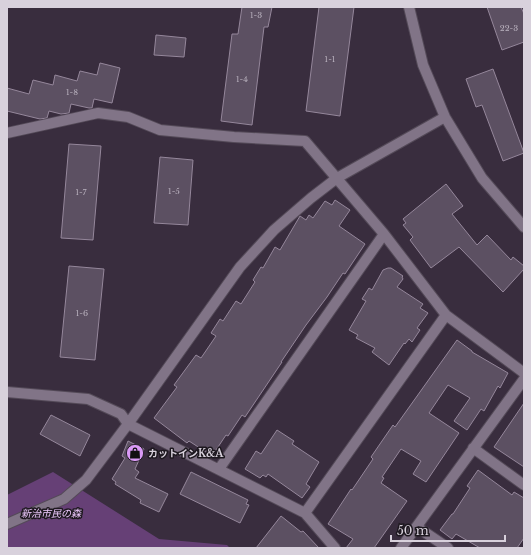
<svg xmlns="http://www.w3.org/2000/svg" width="531" height="555" font-family="'Libre Baskerville','Noto Sans JP',serif">
<rect width="100%" height="100%" fill="#392d3e"/>
<path fill="#664076" d="M53,472L159,539L227,545L230,548H7V495Z"/>
<path fill="#5c5062" stroke="#95879b" d="M242,7H272L268,27H264L252,125L221,121L232,34H238Z
M319,7H354L340,116L306,111Z
M487,7H521L524,14V42L502,50Z
M156,35L186,38L184,57L154,55Z
M100,63L120,68L112,103L94,99L92,108H89L71,104L69,113L61,114L49,111L47,118L40,119L7,111V88L29,94L33,80L53,85L55,75L77,81L80,71L97,75Z
M493,69L524,153L503,161L482,105L476,107L466,79Z
M69,144L101,146L93,240L61,238Z
M160,157L193,160L188,225L154,223Z
M446,184L463,206L452,214L477,245L487,235L511,260L513,257L524,266V269L503,292L459,247L431,268L410,240L413,237L403,225L406,223L403,219Z
M335,200L350,210L339,226L365,244L345,274L343,273L327,297L306,325L281,362H282L245,417L242,415L228,436L226,435L212,456L189,441L187,443L154,418L177,387L174,385L196,355L201,358L216,336L211,333L220,319L223,321L236,301L241,304L255,282L253,280L261,267L263,268L275,247L280,250L300,216L306,220L309,215L313,218L325,201L332,205Z
M69,266L104,269L95,360L60,357Z
M388,268H391L403,276L402,277L403,279L397,287L423,304L420,308L428,313L417,328L420,330L412,342L409,339L405,344L404,343L389,365L372,352L375,348L356,338L358,335L349,330L366,301L362,299L369,288L372,290L383,270Z
M457,340L472,351V352L508,373L500,388L498,386L484,411L481,409L467,430L454,421L470,398L448,385L429,413L459,433L426,482L413,474L421,461L401,449L382,477L384,478L381,483L407,501L374,548H346L353,539L328,524L351,489L352,490L373,459L371,457L393,425L395,427Z
M524,403V467L494,447Z
M51,415L90,435L80,456L40,434Z
M277,430L294,441L292,444L319,462L306,484L310,487L302,498L268,474L266,477L263,475L260,478L245,469L256,451L261,454Z
M128,441L144,449L135,469L139,472L135,478L168,494L159,512L140,503L141,500L115,484L116,482L112,479L125,458L122,456Z
M478,470L512,495L514,492L524,498V538L517,548H480L456,534L452,539L440,530L452,514H453L470,488L467,486Z
M191,472L248,500L246,504L249,505L240,523L180,494Z
M281,516L301,532L303,531L319,548H256Z"/>
<g fill="none" stroke-linecap="round" stroke-linejoin="round">
<defs>
<path id="minor" d="M409,7L423,65L445,117L482,178L524,227
M7,133L98,113L128,117L160,130L234,137L305,141L384,234L446,315L524,373
M7,392L88,399L121,414L128,424L305,513L335,548
M473,448L524,485
M219,469L384,234
M305,513L446,315
M7,524L64,499L86,480L128,424L240,267L274,230L311,198L337,178L445,117
M417,527L448,548
M401,548L524,379"/>
</defs>
<use href="#minor" stroke="#544a58" stroke-width="12"/>
<use href="#minor" stroke="#817487" stroke-width="10"/>
</g>
<defs>
<symbol id="shop-disc" viewBox="-11 -11 22 22"><circle r="9.5" fill="#da9af6" stroke="#1d181f"/><path d="M-5-2.5h2.3a2.7 3.5 0 0 1 5.4 0H5L5.5 6h-11ZM-1.5-2.5h3a1.5 2.3 0 0 0-3 0Z" fill="#111"/></symbol>
</defs>
<g fill-rule="evenodd">
<use href="#shop-disc" x="125" y="443" width="20" height="20"/>
</g>
<g text-anchor="middle" stroke-width="3" stroke-linejoin="round" paint-order="stroke">
<g font-size="8" fill="#b9b1be">
<text x="256" y="18">1-3</text>
<text x="509" y="31">22-3</text>
<text x="330" y="62">1-1</text>
<text x="242" y="82">1-4</text>
<text x="72" y="95">1-8</text>
<text x="174" y="194">1-5</text>
<text x="81" y="195">1-7</text>
<text x="82" y="316">1-6</text>
</g>
<g font-size="10" font-weight="bold" fill="#d8d1dc" stroke="#1d181f" text-anchor="start">
<text x="148" y="457">カットインK&amp;A</text>
</g>
<g font-size="10" font-style="italic" fill="#ecc8fc" stroke="#1d181f">
<text x="51" y="517">新治市民の森</text>
</g>
</g>
<rect width="531" height="555" fill="none" stroke="#d8d1dc" stroke-width="16"/>
<path d="M391 535v6h114v-6" fill="none" stroke="#d8d1dc" stroke-width="2"/>
<text x="397" y="535" font-size="12" fill="#d8d1dc" stroke="#1d181f" stroke-width="3" paint-order="stroke">50 m</text>
</svg>
